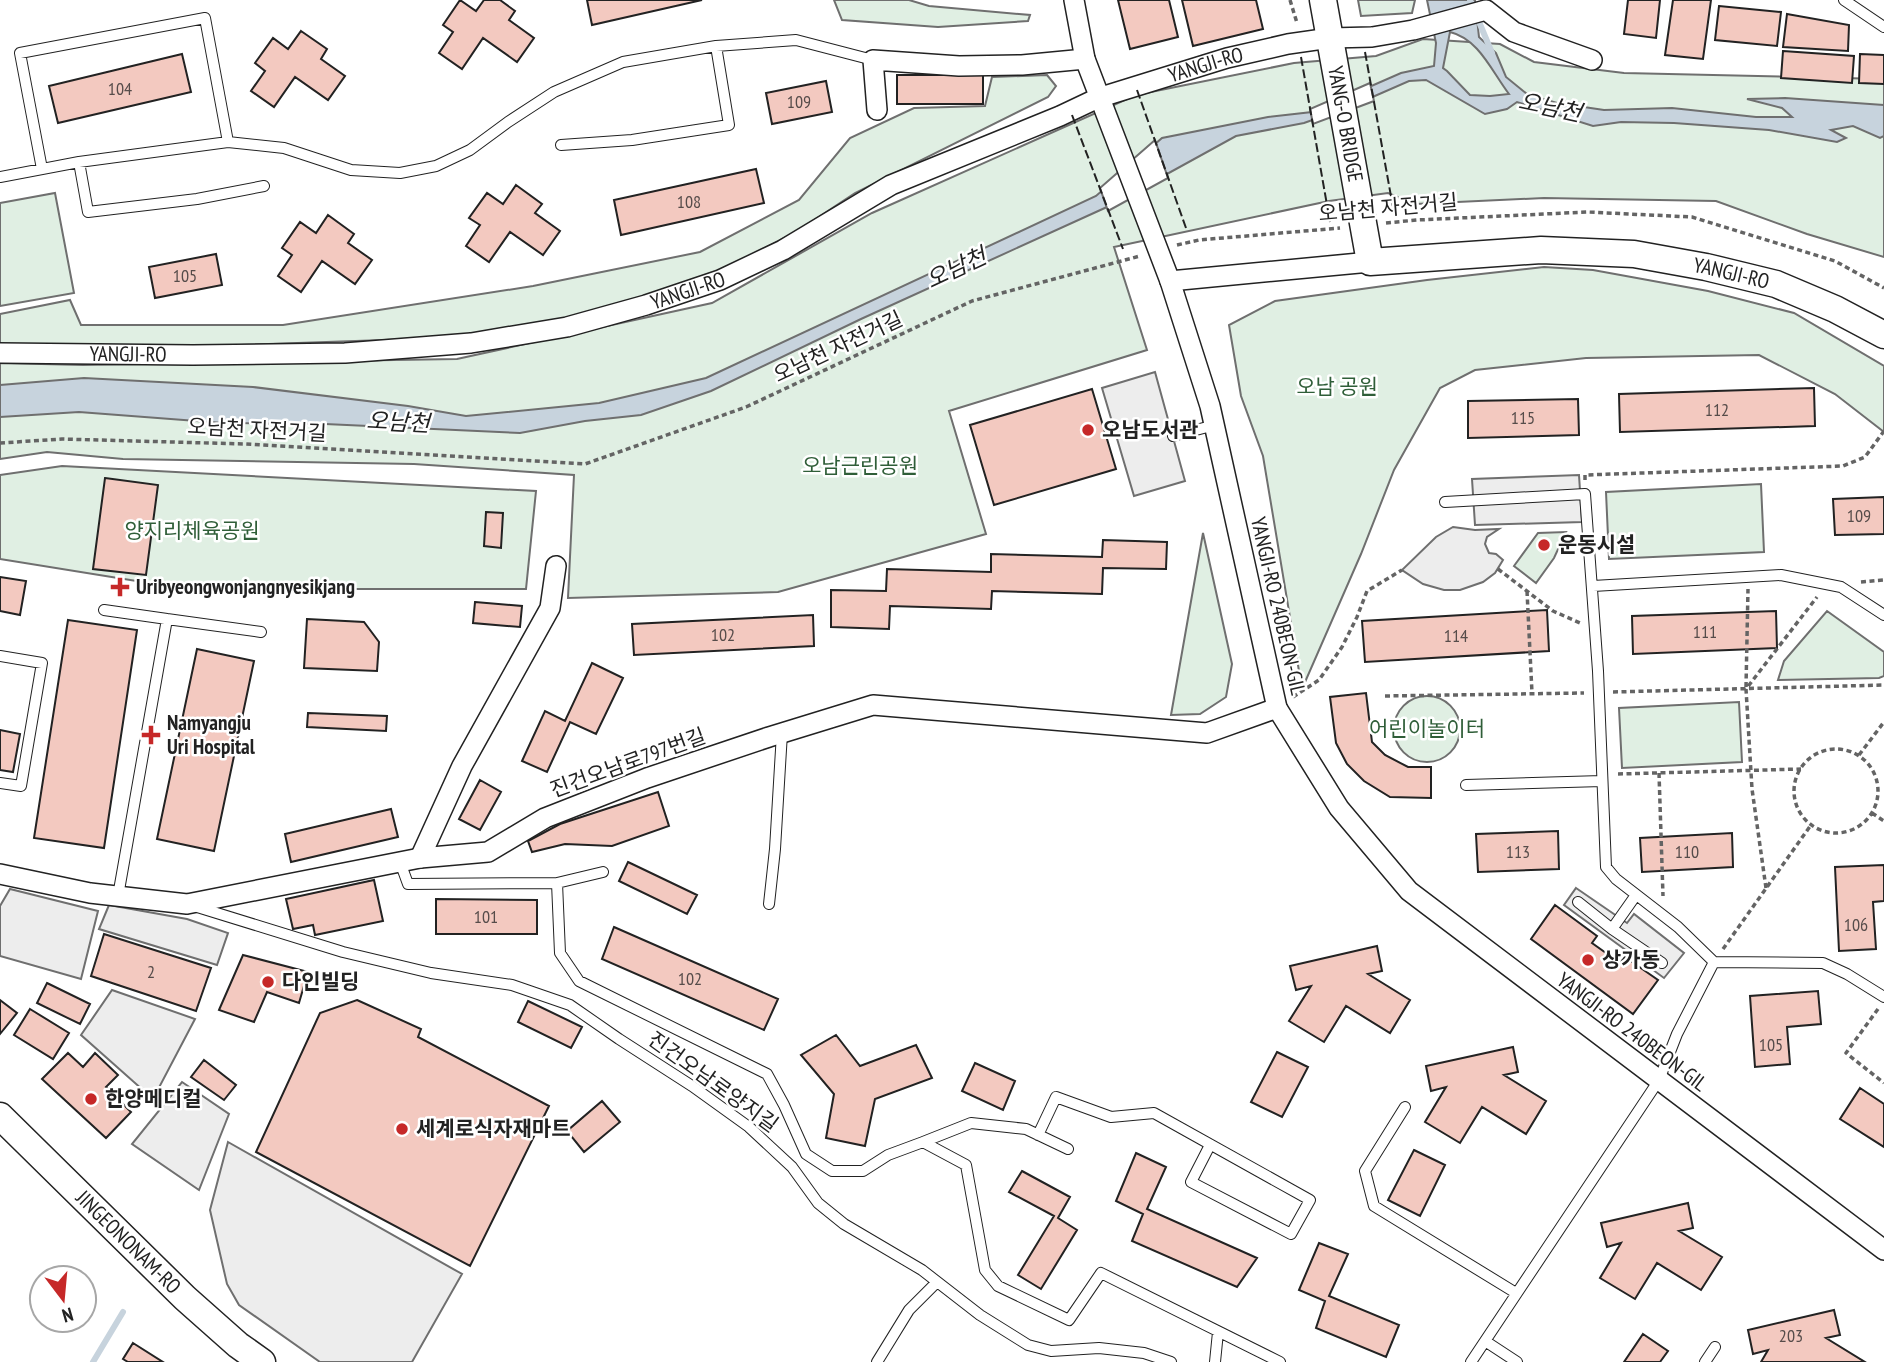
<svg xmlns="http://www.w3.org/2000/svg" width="1884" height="1362" font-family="'PT Sans Narrow','Noto Sans KR',sans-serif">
<rect width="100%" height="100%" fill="#fff"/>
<path fill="#e0efe3" stroke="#6f6f6f" stroke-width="2" d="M834,0H909L929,6L1030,15L1028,21L938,27L842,20Z
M1358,0H1415L1412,13L1361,16Z
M1423,39L1500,44L1534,62L1624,73L1884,79V257L1807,234L1716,201L1544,198L1415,204L1388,193L1329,201L1114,247L1147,350L949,411L986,534L778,592L568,598L574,475L414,464L123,459L47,452L0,459V363L83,365L457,359L712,303L872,213L1136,95L1294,63L1376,56Z
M1047,75L1056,86L1048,97L855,193L796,232L716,273L633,301L558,321L442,338L241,345L89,347L0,345V314L70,300L81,325H283L533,286L700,252L799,200L850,138L914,108L985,106L992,77Z
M55,193L74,293L0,306V203Z
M1544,267L1593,270L1708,291L1794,313L1884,366V432L1835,394L1759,355L1586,358L1475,370L1440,388L1394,470L1361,554L1302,689L1263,456L1241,396L1229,325L1275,301L1427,280Z
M62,466L536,491L526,589H186L0,559V475Z
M1761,484L1764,552L1609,559L1606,492Z
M1566,532L1554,558L1536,583L1514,566L1538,533Z
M1203,533L1232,664L1226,697L1200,714L1171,715Z
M1827,611L1884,652V676L1879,678L1778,680L1784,661Z
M1394 729a33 33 0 1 1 66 0a33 33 0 1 1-66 0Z
M1739,702L1742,762L1622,768L1619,708Z"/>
<path fill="#ededed" stroke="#6f6f6f" stroke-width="2" d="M1155,372L1185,481L1134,496L1102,388Z
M1579,475L1582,522L1475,525L1472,479Z
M1453,527L1475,530L1499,529L1487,537L1485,544L1489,553L1496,554L1503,560L1495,573L1483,582L1460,590H1444L1423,584L1402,570L1436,537Z
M1576,888L1627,923L1634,914L1684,953L1664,978L1564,905Z
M10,889L98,911L81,979L0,956V906Z
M109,905L187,919L228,933L217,965L99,929Z
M112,990L195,1019L153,1099L81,1035Z
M182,1082L229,1114L199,1190L132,1144Z
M228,1142L462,1274L412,1362H320L239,1305L227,1284L210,1210Z"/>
<path fill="#c7d3dd" stroke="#6f6f6f" stroke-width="2" fill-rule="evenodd" d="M1427,0H1475L1479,37L1496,53L1506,77L1527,94L1557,103L1604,110L1672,108L1756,117H1792L1782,108L1747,99L1785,98L1884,105V136L1880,138L1853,126L1831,130L1846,138L1837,142L1769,130L1674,123L1621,122L1593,126L1517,102L1507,109L1485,114L1426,80L1409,81L1352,106L1304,123L1236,136L1107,207L861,319L711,391L641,415L585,421L520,433L325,424L223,423L79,412L0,417V385L84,378L253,387L408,406L466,416L599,403L706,378L1096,196L1162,138L1268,117L1312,112L1401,73L1434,66L1436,43ZM1450,32C1479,39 1492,72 1509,94L1490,96L1470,95L1447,71L1443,68Z"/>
<path fill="#fff" stroke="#6f6f6f" stroke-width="2" d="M1370,83L1374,101L1313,124L1310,109Z
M1155,140L1168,178L1108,211L1100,188Z"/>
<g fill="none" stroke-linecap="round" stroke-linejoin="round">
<path stroke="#c7d3dd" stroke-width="6" d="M1470,0L1492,53
M93,1362L123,1312"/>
</g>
<path fill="#f3c9c0" stroke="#222" stroke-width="2" d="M460,0L476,11L484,0H500L515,11L509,20L534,38L517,62L483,38L462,69L439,53L453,32L443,25Z
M587,0H702L592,25Z
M1118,0H1169L1178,37L1130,49Z
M1182,0H1256L1263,29L1193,46Z
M1628,0H1660L1656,38L1624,34Z
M1673,0H1711L1703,59L1665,55Z
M1719,6L1781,12L1777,46L1715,40Z
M1787,14L1849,25L1848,51L1783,47Z
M301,31L327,49L321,59L345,76L328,100L295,77L274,107L251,91L265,71L255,63L273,38L288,49Z
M1783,51L1854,56L1852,83L1781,78Z
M182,54L191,92L58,123L49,86Z
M1860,54L1884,55V84L1859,83Z
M897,75H983V104H897Z
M826,81L832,112L772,124L766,93Z
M756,169L764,203L621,235L614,200Z
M516,185L542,204L535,213L560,231L543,255L510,232L489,262L466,246L480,225L469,218L487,193L503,204Z
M328,215L354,234L348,243L372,260L355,284L322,261L301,292L278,276L292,255L282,248L300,222L316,233Z
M216,254L222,285L155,298L149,267Z
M1814,388L1815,426L1620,432L1619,394Z
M1092,389L1116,469L994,505L970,425Z
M1578,399L1579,435L1468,438V401Z
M105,478L158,485L146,575L93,569Z
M1884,497V534L1835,535L1833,499Z
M486,512L503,513L501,548L484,546Z
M1103,540L1167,542L1166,569L1103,568L1102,594L992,591L991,609L890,606L889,629L831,627V590L886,591L887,569L991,572V554L1102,557Z
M0,577L26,581L20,615L0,611Z
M475,602L522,606L520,627L473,623Z
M1547,610L1549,651L1365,662L1362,621Z
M1776,611L1777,648L1633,654L1632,616Z
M813,615L814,646L634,655L632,624Z
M307,619L364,622L379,642L377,671L304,668Z
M68,620L137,630L104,848L34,838Z
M197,649L254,661L214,851L157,839Z
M592,663L623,678L596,734L570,722L547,772L522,761L545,711L565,721Z
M1366,693L1372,742L1385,755L1408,767H1431V798L1390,797L1364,781L1347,764L1336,743L1330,697Z
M308,713L387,716L386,731L307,727Z
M0,730L20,734L13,772L0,770Z
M480,780L501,792L480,830L459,819Z
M658,792L669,826L612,846L565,844L532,852L528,841L560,824Z
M391,809L398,837L291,862L285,834Z
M1558,831L1559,869L1478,872L1476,834Z
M1732,833L1733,867L1642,872L1640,838Z
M628,862L697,895L687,914L619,881Z
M1884,865V901L1873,902L1876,949L1839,951L1835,867Z
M374,880L383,921L315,935L313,925L293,929L286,899Z
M436,899L537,900V934H436Z
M1555,905L1597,936L1592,943L1620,963L1625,957L1658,980L1633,1014L1531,939Z
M614,927L778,999L764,1030L602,959Z
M104,934L211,968L196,1011L91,976Z
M1377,946L1382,971L1368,974L1410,1000L1390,1033L1346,1006L1324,1042L1289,1021L1311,986L1296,990L1290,966Z
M243,955L308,972L299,1003L267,992L254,1022L219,1010Z
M47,983L90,1004L80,1024L37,1003Z
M1818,991L1821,1024L1787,1027L1790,1064L1755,1067L1750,996Z
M0,1000L17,1013L0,1034Z
M357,1000L421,1029L418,1037L549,1106L470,1266L256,1152L320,1013Z
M528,1001L582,1027L571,1048L518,1022Z
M30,1009L69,1033L53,1059L14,1035Z
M836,1035L860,1066L916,1045L932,1078L875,1099L865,1146L826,1138L834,1094L801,1055Z
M1513,1047L1518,1072L1504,1075L1546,1101L1526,1134L1482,1107L1460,1143L1425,1122L1446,1087L1431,1091L1426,1066Z
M1277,1052L1308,1067L1282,1117L1251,1102Z
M68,1053L83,1067L95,1053L118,1075L106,1087L131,1112L106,1138L42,1079Z
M204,1060L236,1085L224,1100L191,1077Z
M975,1063L1015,1081L1003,1110L962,1091Z
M1860,1088L1884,1104V1147L1840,1119Z
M602,1101L620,1122L584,1152L567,1131Z
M1414,1150L1445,1165L1420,1216L1388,1200Z
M1136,1153L1166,1167L1147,1209L1257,1258L1237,1287L1132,1241L1143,1214L1116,1201Z
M1022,1171L1070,1197L1058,1218L1077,1230L1041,1289L1018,1275L1054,1216L1009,1192Z
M1688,1203L1693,1228L1679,1231L1722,1257L1701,1290L1657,1263L1635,1299L1600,1278L1621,1243L1607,1247L1601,1223Z
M1319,1243L1348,1254L1329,1296L1399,1325L1386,1357L1316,1328L1325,1301L1299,1290Z
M1834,1310L1840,1335L1826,1338L1865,1362H1761L1768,1350L1753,1354L1748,1330Z
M1643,1334L1668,1351L1660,1362H1624Z
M133,1343L163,1362H128L123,1359Z"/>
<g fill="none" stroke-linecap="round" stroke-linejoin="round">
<defs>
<path id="lane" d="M1844,0L1884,27
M561,145L632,140L729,125L716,46
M79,162L88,212L197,199L264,186
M42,169L20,53L205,18L228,142
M0,177L79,162L228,142L284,148L351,170L400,173L436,166L470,150L508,122L554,92L623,62L716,46L796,40L873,60
M1173,436L1215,425
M1445,502L1585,494L1598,671L1606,867L1616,879L1678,927L1714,962L1823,963L1847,974L1884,997
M1593,586L1781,575L1841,587L1884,615
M104,610L167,619
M0,656L42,663L21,786L0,783
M1466,785L1602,781
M400,862L408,884L557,883L603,872
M557,883L560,953L579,981L767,1074L784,1105L806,1154L832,1171H863L888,1155L923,1142L966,1165L985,1270L998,1286L1069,1320L1101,1273L1280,1362
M118,896L167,619L261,632
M1578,902L1612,929L1662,963
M769,904L775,849L782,733
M194,906L343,952L431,973L512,985L570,1005L619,1039L692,1086L749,1127L792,1167L818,1203L844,1224L922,1270L980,1315L1028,1345L1051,1351L1099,1348L1144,1353L1171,1362
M1612,929L1636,895
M1405,1107L1365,1171L1374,1206L1516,1293
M1038,1135L1056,1097L1111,1117L1154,1113L1310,1200L1291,1234L1191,1182L1210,1145
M923,1142L971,1123L1026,1129L1068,1149
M1485,1341L1517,1362
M877,1362L909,1310L937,1282
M1215,1362L1218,1332
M1471,1362L1659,1080L1677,1034L1714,962
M1705,1362L1715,1347"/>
<g id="street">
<path d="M1074,0L1085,59L1170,281"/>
<path d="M877,110L873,60L959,66L1022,65L1085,59"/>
<path d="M1370,262L1170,281L1210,406L1277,708L1339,808L1409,891L1884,1250"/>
<path id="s1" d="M0,353L193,355L345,353L471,343L567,327L646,305L720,280L783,250L891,185L1060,116L1098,98L1227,58L1288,44L1330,38L1372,37L1413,30L1486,10L1514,32L1592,60"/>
<path d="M420,858L462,766L550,608L556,566"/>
<path d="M0,874L90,893L187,904L420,858L488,852L545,818L647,778L769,737L873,705L1207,733L1277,708"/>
</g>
<g id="secondary">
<path id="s2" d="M1323,0L1370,262L1541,250L1634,254L1706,267L1776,284L1835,309L1884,335"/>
<path id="s3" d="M0,1116L185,1298L238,1345L262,1362"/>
</g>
</defs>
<use href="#lane" stroke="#222" stroke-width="12"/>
<use href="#street" stroke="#222" stroke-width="22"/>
<use href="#secondary" stroke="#222" stroke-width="29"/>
<path stroke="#646464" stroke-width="3.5" stroke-dasharray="5 3.5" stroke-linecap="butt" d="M1290,0L1297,23
M1386,223L1417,220L1587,212L1692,217L1835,261L1884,288
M1177,245L1199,240L1340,228
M0,443L62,439L245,444L585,464L746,407L972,301L1140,256
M1585,480V475L1843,466L1865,457L1884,431
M1498,569L1553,611L1580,623
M1861,582L1884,580
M1527,591L1532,693
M1746,687L1748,589
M1613,692L1884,685
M1385,696L1584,693
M1293,697L1319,680L1342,647L1357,617L1367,591L1402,570
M1794 791a42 42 0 1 1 84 0a42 42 0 1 1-84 0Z
M1859,755L1884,722
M1659,773L1663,896
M1618,774L1801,769
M1872,813L1884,821
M1766,888L1752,789L1746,689L1817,597
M1723,949L1811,825
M1878,1009L1846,1053L1884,1083"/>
<use href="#lane" stroke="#fff" stroke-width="10"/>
<use href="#street" stroke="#fff" stroke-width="19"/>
<use href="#secondary" stroke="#fff" stroke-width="26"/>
<path stroke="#222" stroke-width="2" stroke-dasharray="9 3.5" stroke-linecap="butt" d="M1365,52L1394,213
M1301,57L1330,222
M1137,90L1186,228
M1072,115L1123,249"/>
</g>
<g fill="#c62828" stroke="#fff" stroke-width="2.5">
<circle cx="1088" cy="430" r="7"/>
<circle cx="1544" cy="545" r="7"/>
<path d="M116.5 576.5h7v7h7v7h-7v7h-7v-7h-7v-7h7z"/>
<path d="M147.5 724.5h7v7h7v7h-7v7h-7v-7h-7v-7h7z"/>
<circle cx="1588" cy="960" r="7"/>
<circle cx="268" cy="982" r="7"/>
<circle cx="91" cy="1099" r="7"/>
<circle cx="402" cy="1129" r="7"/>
</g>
<g text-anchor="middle" stroke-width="5" stroke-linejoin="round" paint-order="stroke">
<g font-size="18" fill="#564c4a">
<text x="120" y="95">104</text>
<text x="799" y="108">109</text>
<text x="689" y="208">108</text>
<text x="185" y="282">105</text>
<text x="1717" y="416">112</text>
<text x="1523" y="424">115</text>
<text x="1859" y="522">109</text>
<text x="1705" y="638">111</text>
<text x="723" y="641">102</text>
<text x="1456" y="642">114</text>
<text x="1518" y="858">113</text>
<text x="1687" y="858">110</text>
<text x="486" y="923">101</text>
<text x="1856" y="931">106</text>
<text x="151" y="978">2</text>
<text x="690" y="985">102</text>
<text x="1771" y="1051">105</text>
<text x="1791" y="1342">203</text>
</g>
<g font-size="21" fill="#222" stroke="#fff">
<text dy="7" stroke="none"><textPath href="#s1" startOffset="1262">YANGJI-RO</textPath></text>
<text dy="7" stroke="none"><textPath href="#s2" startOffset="126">YANG-O BRIDGE</textPath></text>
<text transform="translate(1388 208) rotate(-5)" y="7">오남천 자전거길</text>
<text dy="7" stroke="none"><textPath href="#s2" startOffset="630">YANGJI-RO</textPath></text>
<text dy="7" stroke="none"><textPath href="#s1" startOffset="695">YANGJI-RO</textPath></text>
<text transform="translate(838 347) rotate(-25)" y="7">오남천 자전거길</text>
<text dy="7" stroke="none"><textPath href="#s1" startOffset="128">YANGJI-RO</textPath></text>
<text transform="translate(257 430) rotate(3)" y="7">오남천 자전거길</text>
<text transform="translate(1278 606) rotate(77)" y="7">YANGJI-RO 240BEON-GIL</text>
<text transform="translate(628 763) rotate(-20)" y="7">진건오남로797번길</text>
<text transform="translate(1632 1032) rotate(37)" y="7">YANGJI-RO 240BEON-GIL</text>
<text transform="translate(713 1082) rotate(36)" y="7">진건오남로양지길</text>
<text dy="7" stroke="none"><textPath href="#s3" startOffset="180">JINGEONONAM-RO</textPath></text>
</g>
<g font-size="21" fill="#2f5e38" stroke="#fff">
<text x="1337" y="394">오남 공원</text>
<text x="860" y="473">오남근린공원</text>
<text x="192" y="538">양지리체육공원</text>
<text x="1427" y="736">어린이놀이터</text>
</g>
<g font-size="21" font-weight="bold" fill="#222" stroke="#fff" text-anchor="start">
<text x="1102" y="437">오남도서관</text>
<text x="1558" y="552">운동시설</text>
<text x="136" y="594">Uribyeongwonjangnyesikjang</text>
<text x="167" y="730">Namyangju<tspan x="167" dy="24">Uri Hospital</tspan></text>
<text x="1602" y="967">상가동</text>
<text x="282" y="989">다인빌딩</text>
<text x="105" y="1106">한양메디컬</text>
<text x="416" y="1136">세계로식자재마트</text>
</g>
<g font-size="23" font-style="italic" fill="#222" stroke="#fff">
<text transform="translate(1550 107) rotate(12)" y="8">오남천</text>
<text transform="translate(956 268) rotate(-25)" y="8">오남천</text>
<text transform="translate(398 422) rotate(3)" y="8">오남천</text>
</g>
</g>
<g transform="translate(63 1299) rotate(164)"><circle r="33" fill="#ffffff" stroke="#a7a7a7" stroke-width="2"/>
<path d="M0-5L12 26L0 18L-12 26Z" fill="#c62828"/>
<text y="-10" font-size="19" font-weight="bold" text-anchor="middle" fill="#222222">N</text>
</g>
</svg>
